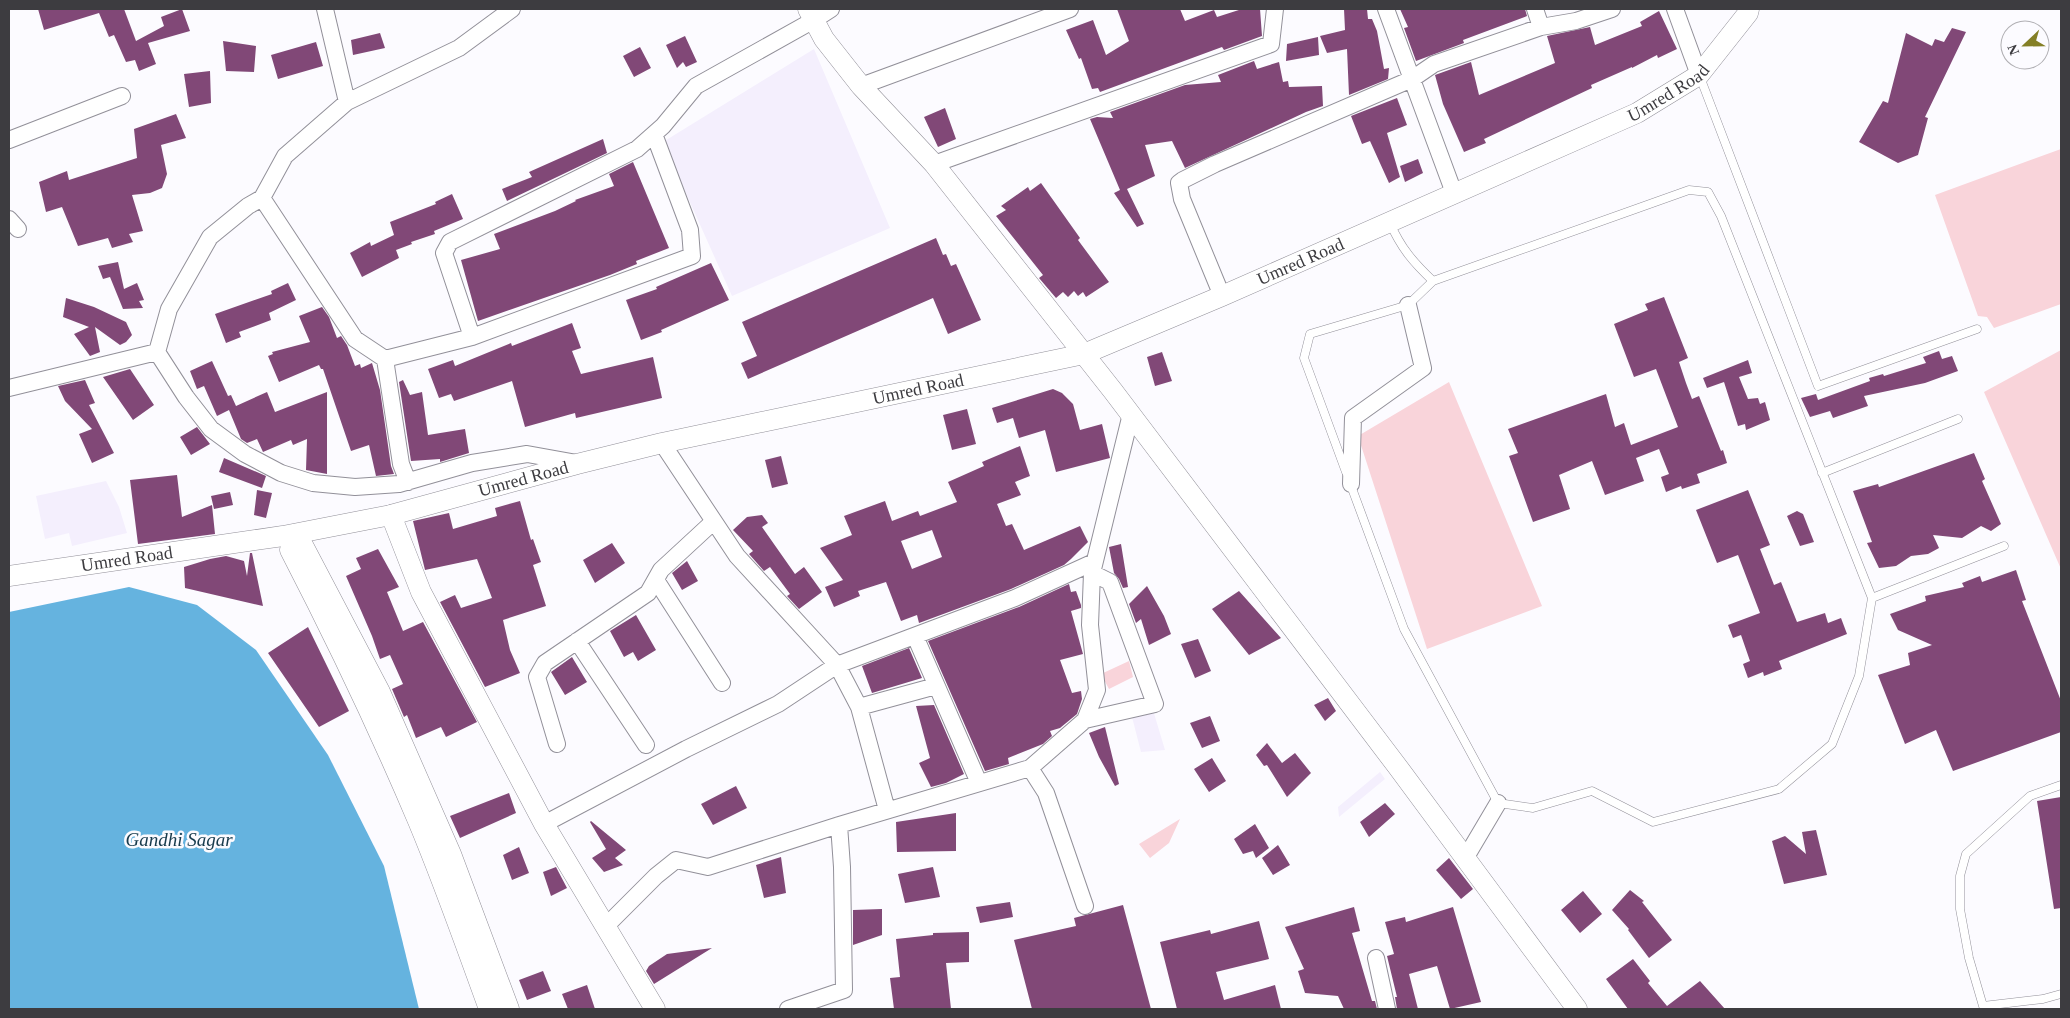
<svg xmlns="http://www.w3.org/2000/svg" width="2070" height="1018" font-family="Georgia,serif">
<rect width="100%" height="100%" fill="#fcfbff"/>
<path fill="#f4effd" d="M814,49L890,228L732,296L663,142Z
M106,481L119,507L127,533L72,546L69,533L45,539L36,496Z
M1153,710L1165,750L1141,752L1132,717Z
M1380,772L1385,779L1339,817L1338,807Z"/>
<path fill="#f9d4da" d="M2061,149V304L1994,328L1987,317L1978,316L1935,195Z
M2061,350V569L1984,392Z
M1449,382L1542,606L1427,649L1358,436Z
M1129,661L1133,677L1109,689L1101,674Z
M1180,819L1169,843L1150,858L1139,844Z"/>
<path fill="#65b3df" d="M129,587L197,605L256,650L328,755L384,866L419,1009H9V612Z"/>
<path fill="#814877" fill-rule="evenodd" d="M38,9H124L136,41L164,26L161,17L182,9L190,31L148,43L156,64L139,71L135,60L126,62L114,35L109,37L99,13L44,30Z
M1117,9H1180L1185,21L1214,10L1217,17L1242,9H1260L1262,36L1224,50L1222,47L1100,92L1098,88L1092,89L1081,58L1079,59L1066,30L1093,20L1106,55L1129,41Z
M1344,9H1367L1368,19H1372L1377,31L1384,69L1389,68L1388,79L1349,95L1347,49L1327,53L1320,36L1345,30Z
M1400,9H1525L1527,16L1463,40L1464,43L1416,61L1404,28L1408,27Z
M1659,11L1677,49L1658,58L1657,55L1632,68V67L1591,85L1592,88L1484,139L1486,143L1464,152L1443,104L1435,75L1471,62L1479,95L1555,63L1547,36L1590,27L1595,45L1642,26L1640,22Z
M1952,28L1966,32L1925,117L1928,118L1918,155L1898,163L1859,142L1883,101L1888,103L1906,33L1932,46L1935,39L1944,42Z
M380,33L385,48L353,55L351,40Z
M685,36L697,62L686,67L683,62L677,68L666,45Z
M1318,37L1319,55L1286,61L1287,44Z
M223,41L256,46L254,72L226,71Z
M316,42L323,66L278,79L271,55Z
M640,47L651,68L634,77L623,56Z
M1254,61L1257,69L1279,62L1283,82L1288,81L1289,87L1322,86L1323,106L1306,112L1185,168L1172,141L1145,145L1155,176L1127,189L1144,224L1137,227L1114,193L1120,190L1090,119L1097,117L1113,118L1110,112L1185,85L1221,82L1218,75Z
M210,71L211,103L189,107L184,74Z
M1397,98L1407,125L1387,133L1400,177L1389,183L1370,141L1362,144L1351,116Z
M945,108L956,139L938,147L924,117Z
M176,114L186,138L161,145L167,174L162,188L150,193L132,195L143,231L129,234L133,242L112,248L108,238L78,246L62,207L46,212L39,182L67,171L69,180L137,158L134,129Z
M603,139L607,153L507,201L502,189L532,177L529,172Z
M1418,159L1423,173L1405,182L1400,166Z
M633,162L669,248L636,261L637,264L610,275L478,321L461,260L500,249L494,234L555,211L576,201L575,200L614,186L609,174Z
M1041,183L1080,238L1078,240L1109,282L1086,297L1083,292L1078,296L1074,291L1068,297L1063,292L1056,298L1039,278L1043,275L996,216L1006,210L1001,206L1028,187L1030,191Z
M452,194L463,219L434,231L435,234L411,242L412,244L396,250L399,258L362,277L350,253L370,242L371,246L394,235L390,222L436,204L435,202Z
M936,238L943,255L946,254L951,266L956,264L981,320L948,334L933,298L748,379L741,363L757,356L742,322Z
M118,262L124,289L137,283L144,300L139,301L143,308L123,309L110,277L103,279L98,266Z
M711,263L729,300L661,330L662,332L641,340L626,300L657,289L656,287Z
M288,283L296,300L269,313L271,320L239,332L241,337L226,343L215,314L272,294L271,291Z
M1664,297L1688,358L1679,362L1686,383L1692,399L1699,396L1721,451L1723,450L1727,463L1697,474L1700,483L1682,489L1681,486L1666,492L1661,477L1669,474L1659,449L1636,458L1644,481L1605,495L1592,461L1559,475L1570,509L1533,522L1509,456L1518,453L1508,429L1606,394L1615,427L1624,423L1631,445L1678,427L1656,369L1634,377L1614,324L1648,310L1645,304Z
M66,298L94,307L126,322L132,335L126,342L120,345L95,327L100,352L90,356L74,334L89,327L63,317Z
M322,307L329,317L337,338L341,336L347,345L355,366L360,364L361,368L372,363L380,390L391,466L394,474L376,476L369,445L351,451L323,369H321L319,365L279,382L268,356L273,354L272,352L310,342L299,316Z
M572,323L581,348L572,351L581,374L653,357L662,398L576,418L575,413L525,427L512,381L454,401L451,394L439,398L428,369L453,360L455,366L511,343L512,346Z
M1939,351L1942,359L1952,356L1958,371L1925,383L1864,396L1868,406L1833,418L1830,411L1810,417L1801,398L1816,394L1818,400L1870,381L1869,378L1883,374L1884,376L1926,363L1923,357Z
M1162,352L1172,381L1155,386L1147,357Z
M1748,360L1752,373L1739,377L1748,399L1758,398L1760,404L1765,402L1770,420L1746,430L1745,424L1738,426L1724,382L1707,388L1703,378Z
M212,361L228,396L231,395L236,406L267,392L275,412L327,392V474L306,470L307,439L293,445L291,440L263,452L257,439L247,443L241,439L229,410L217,416L204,386L197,389L190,371Z
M130,369L154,405L133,420L103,377Z
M85,380L95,403L89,405L114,453L92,463L79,434L92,429L65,401L58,386Z
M403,380L410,395L422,392L428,435L465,429L469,453L440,462V459L411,461L399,382Z
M1053,389L1062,393L1073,404L1080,430L1102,424L1110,458L1056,472L1045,430L1019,438L1013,418L997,423L992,408Z
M967,409L976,444L952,450L943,415Z
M197,427L210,444L191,455L180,437Z
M1020,446L1030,476L1015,482L1021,495L997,504L1006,526L1012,524L1024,550L1080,526L1088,542L1071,559L1064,565L1011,589L919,623L917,615L901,621L886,582L858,591L860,596L834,607L825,587L843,580L820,548L852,535L844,516L885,501L892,521L918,511L920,516L957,502L948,482L984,466L982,462ZM932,530L942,557L912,569L901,541Z
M1974,453L1985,479L1982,481L2001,524L1991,531L1981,526L1962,538L1933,535L1939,548L1928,554L1911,556L1896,566L1879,568L1867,543L1872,542L1853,491L1878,484L1879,487Z
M781,456L788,484L772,488L765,460Z
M224,458L266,476L262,488L219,472Z
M177,475L182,517L212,505L215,534L138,544L130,480Z
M257,490L272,493L266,518L254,515Z
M1748,490L1770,545L1760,549L1774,585L1781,582L1797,622L1825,613L1828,623L1841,618L1847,634L1779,661L1782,669L1764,676L1763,672L1748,678L1743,664L1750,661L1741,635L1733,638L1728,625L1760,613L1738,555L1717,563L1696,510Z
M230,492L233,505L214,509L211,496Z
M520,501L531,540L533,539L541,562L533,565L546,606L503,620L510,650L520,673L485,687L440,602L455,595L461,608L492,598L477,559L425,570L413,521L449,513L453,529L497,516L495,508Z
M1797,511L1803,514L1814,542L1800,546L1787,516Z
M762,515L768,523L762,527L795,574L804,567L822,592L799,609L787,596L790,594L770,567L764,571L749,554L753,551L733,530L747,517Z
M612,543L625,563L595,583L583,560Z
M1121,544L1128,587L1123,588L1119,579L1114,573L1109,547Z
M378,549L399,587L387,592L403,631L423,622L477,722L446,737L441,727L416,738L407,715L404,717L392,689L403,684L390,655L380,659L372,636L346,576L361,569L356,558Z
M250,553H252L263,606L185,588L184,567L210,559L226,556L244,561L247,576Z
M687,561L698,581L682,590L672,573Z
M2016,570L2026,600L2022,601L2061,701V732L1953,771L1936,730L1905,744L1878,675L1910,665L1908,653L1932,645L1898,630L1890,614L1926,601L1925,596L1964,587L1962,583L1980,576L1982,582Z
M1069,584L1071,592L1076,591L1081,605V608L1071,611L1083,654L1060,660L1072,693L1081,691L1082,699L1077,714L1060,728L1050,731L1052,736L1043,744L1008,758L1009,764L985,771L928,641L1019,607Z
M1147,586L1164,616L1171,634L1149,645L1141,619L1136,623L1129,604Z
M1239,591L1281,638L1249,655L1212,609Z
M636,615L656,650L638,661L633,652L624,657L610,631Z
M308,627L349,711L319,727L268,653Z
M1198,639L1211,671L1195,678L1181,644Z
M909,648L922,678L872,693L862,666Z
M572,657L587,682L565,695L551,672Z
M1328,698L1336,711L1325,721L1314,705Z
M934,705L964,774L946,783L931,787L919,763L930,758L916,706Z
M1210,716L1220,741L1202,748L1190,723Z
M1105,727L1119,784L1115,786L1099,757L1089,733Z
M1267,743L1282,763L1295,753L1311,773L1287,797L1267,765L1264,766L1256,755Z
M1212,758L1226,781L1209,792L1194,769Z
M736,786L747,808L713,825L701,804Z
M509,793L516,813L460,838L450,816Z
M2061,797V908L2054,909L2037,801Z
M1385,803L1395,814L1369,837L1360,822Z
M956,813V851L897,852L896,822Z
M591,821L626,850L615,858L623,865L604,872L592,858L606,849L590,822Z
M1255,824L1269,848L1256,858L1253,851L1243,854L1234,839Z
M1816,830L1827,875L1784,884L1772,841L1785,836L1806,854L1802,832Z
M1278,845L1290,865L1273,875L1262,858Z
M519,847L529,873L512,880L503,855Z
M781,857L786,893L764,898L756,865Z
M1449,858L1473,889L1461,899L1436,870Z
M556,867L567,888L551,896L543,872Z
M933,867L940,897L905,903L898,874Z
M1630,890L1644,901L1642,902L1672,940L1649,958L1628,930L1629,929L1612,910Z
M1583,891L1602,914L1580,933L1561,910Z
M1010,902L1013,917L980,923L976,907Z
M1123,905L1151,1009H1032L1014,940L1076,926L1074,918Z
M1354,907L1360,931L1352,933L1372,1001H1375L1377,1009H1344L1338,996L1305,993L1298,971L1304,969L1285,927Z
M1453,907L1481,1002L1450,1009L1437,966L1409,974L1418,1009H1397L1395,997H1397L1387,956L1394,954L1385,922L1405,917L1406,922Z
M882,909V935L853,945V910Z
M1259,921L1269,959L1216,972L1224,1000L1275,985L1281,1009H1177L1160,942L1210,930L1211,934Z
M969,932V962L946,963L951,1009H894L890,978L900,977L896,939L933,935V933Z
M712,948L654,984L646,971L649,966L667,954Z
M1633,959L1650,981L1648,983L1667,1006L1700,981L1725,1009H1628L1606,979Z
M543,971L551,991L527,1000L519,980Z
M587,985L595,1009H568L562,994Z"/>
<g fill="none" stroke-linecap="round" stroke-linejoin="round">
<defs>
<path id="service" d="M1700,77L1818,386L1977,329
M1346,472L1304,358L1310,334L1408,305L1433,281
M1822,473L1958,419
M1350,483L1404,629L1498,803L1533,808L1592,791L1653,822L1779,789L1832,744L1859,676L1872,598L1721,216L1708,192L1689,190L1433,281C1413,262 1401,248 1390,223
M1872,598L2004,546
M2061,785L2030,796L1966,854L1960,876V909L1969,958L1983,1006L2043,999L2061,994"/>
<path id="minor" d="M325,9L347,102
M512,9L459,48L347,102L285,156L262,198L248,206L210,237L169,309L157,352L186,397L211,429L245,454L281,473L313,483L355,487L399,484L472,463L527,454L577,463
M1386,9L1454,193
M1535,9L1541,27
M1675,9L1699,75
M861,86L1070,9
M9,140L122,96
M934,164L1271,44L1275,9
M262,198L355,339L385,359L472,337L692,256L690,230L654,134
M9,219L18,229
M1222,296L1182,199L1179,183L1183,180L1215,164L1412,79L1434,64L1541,27L1576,21L1612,9
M472,337L444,253L450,242L637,149L663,126L696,86L814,20L831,9
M385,359L401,464L408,482
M9,388L157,352
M662,443L737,556L837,665L859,707L887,810
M1351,484L1353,418L1423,368L1408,305
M656,580L722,683
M915,636L979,783
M577,641L646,745
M859,707L936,686
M1085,720L1155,704L1110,582L1092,573
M557,744L537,677L545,663L648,593L661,570L713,522
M1030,768L1046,793L1085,906
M544,824L686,749L778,704L837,665L1015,598L1094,562
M1469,852L1498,803
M606,926L656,876L676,860L708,867L839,825L1030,768L1085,720L1097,690L1090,625L1092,573L1131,414
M1376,958L1387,1009
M788,1009L844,990L842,867L839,825"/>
<g id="tertiary">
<path d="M808,9L824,39L861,86L934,164L1113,391L1397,766L1577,1009"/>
<path d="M391,515L421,592L544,824L655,1009"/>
<path d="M297,534L380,692L451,854L509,1009"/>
<path d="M290,550C336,639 379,729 418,821C444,883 466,946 489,1009"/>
<path id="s1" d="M9,576L283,536L391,515L577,464L662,443L1084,354L1222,296L1637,113L1699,75L1748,13L1749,9"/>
</g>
</defs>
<use href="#service" stroke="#929099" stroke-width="9"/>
<use href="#minor" stroke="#929099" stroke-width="18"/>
<use href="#tertiary" stroke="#929099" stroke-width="21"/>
<use href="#service" stroke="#fff" stroke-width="8"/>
<use href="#minor" stroke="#fff" stroke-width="16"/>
<use href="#tertiary" stroke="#fff" stroke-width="20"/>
</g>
<g text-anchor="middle" stroke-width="5" stroke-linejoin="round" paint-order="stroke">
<g font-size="18" fill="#3d3c40" stroke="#fcfbff">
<text dy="6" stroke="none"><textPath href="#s1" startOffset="1739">Umred Road</textPath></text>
<text dy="6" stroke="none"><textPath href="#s1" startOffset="1334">Umred Road</textPath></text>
<text dy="6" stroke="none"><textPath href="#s1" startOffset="929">Umred Road</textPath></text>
<text dy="6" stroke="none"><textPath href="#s1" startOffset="524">Umred Road</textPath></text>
<text dy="6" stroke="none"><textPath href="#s1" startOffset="119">Umred Road</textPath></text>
</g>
<g font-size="19" font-style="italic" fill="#183b4d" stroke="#fcfbff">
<text x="179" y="846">Gandhi Sagar</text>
</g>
</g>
<rect width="2070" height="1018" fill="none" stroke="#3d3c40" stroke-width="20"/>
<g transform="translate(2025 45) rotate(248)"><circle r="24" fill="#fcfbff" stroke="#b0afb3"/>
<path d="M0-4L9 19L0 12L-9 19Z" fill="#847f26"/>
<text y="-8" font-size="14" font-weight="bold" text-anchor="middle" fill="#3d3c40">N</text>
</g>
</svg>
